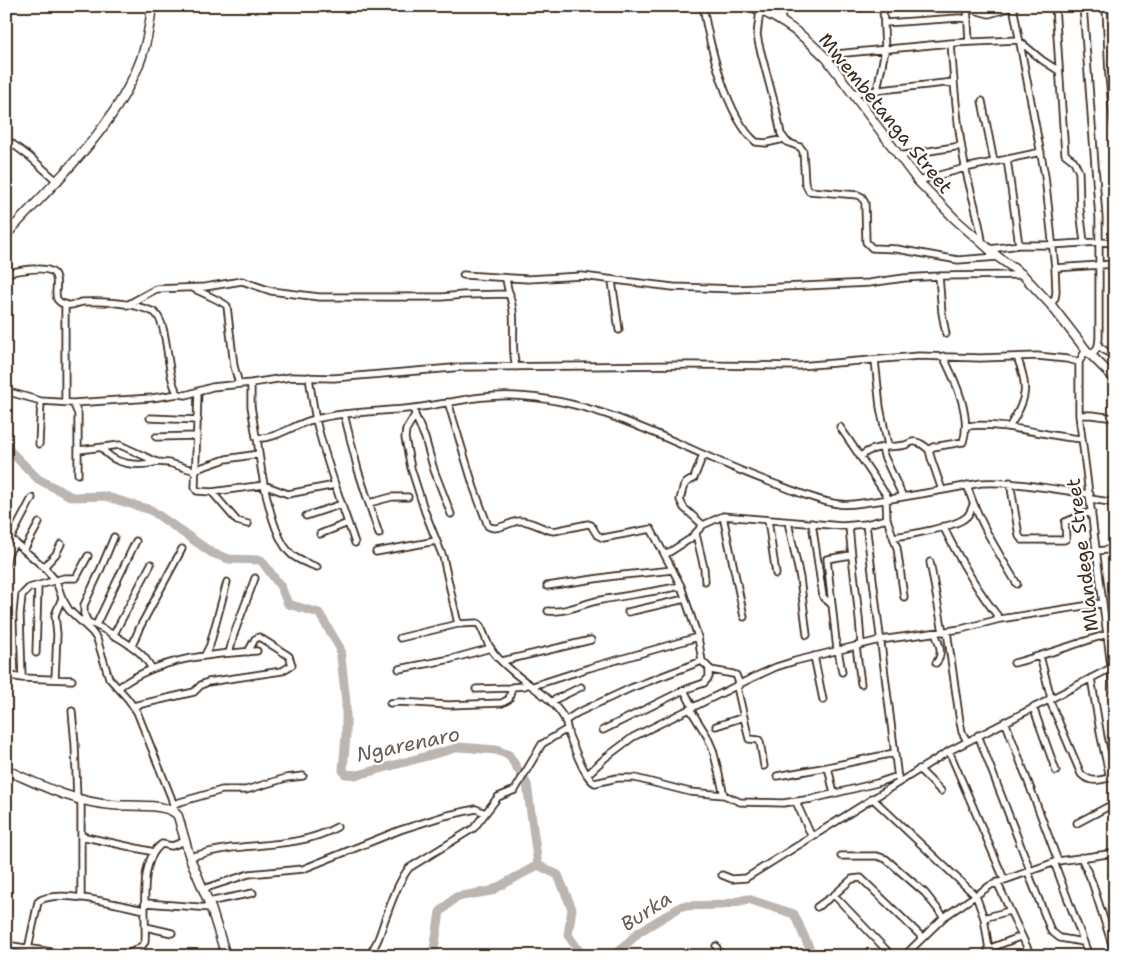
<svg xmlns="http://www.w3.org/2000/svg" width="1121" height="962" font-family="'Shantell Sans',sans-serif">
<rect width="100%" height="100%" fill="#fff"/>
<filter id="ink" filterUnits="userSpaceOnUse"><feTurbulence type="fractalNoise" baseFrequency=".02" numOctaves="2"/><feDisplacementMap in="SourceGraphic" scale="10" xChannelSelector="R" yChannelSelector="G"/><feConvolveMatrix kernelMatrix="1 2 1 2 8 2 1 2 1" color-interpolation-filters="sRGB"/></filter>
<g filter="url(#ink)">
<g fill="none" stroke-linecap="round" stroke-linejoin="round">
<path stroke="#bcb6b3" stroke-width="9" d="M6,447L38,479L72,497L104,496L151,510L212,553L229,559L261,560L281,587L288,604L319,613L340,648L346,702V736L343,770L345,774L358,775L460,747L496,750L509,755L527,784L538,865L491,891L456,897L440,912L433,956
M538,865L558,875L572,909L568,935L582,955H615L639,932L682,906L722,905L748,899L794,914L813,956"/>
<defs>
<path id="minor" d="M703,6C709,43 727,118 756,142L766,143L784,139
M781,6L782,23
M967,6L969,42
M1013,6L1045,176L1055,268L1056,292L1055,298L1051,305
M1055,6L1065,154L1074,161L1079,172L1080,210L1084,242
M1083,6L1099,218V338L1098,346L1092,356
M1106,6L1109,77L1115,132
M967,8L989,14L1013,7
M760,10L757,35L759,45L776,109L781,134L787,142L800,147L803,151L805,183L809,191L858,195L862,197L865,203L866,242L872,248L897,249L958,260L998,257
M885,23L959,18L968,19
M951,43C954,84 957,126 965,166C970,192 979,216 982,241
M827,59L837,54L846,53L951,43L1018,40L1042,60L1059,71
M877,90L885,50L883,6
M853,93L954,82
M982,101L994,162
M6,139L30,157L58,182
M898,156L961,146
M1007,159L1019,245
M918,181L965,168L1041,152
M990,249L1019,245H1051L1099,242L1115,243
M1055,268L1115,264
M6,273C17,271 50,264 55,275C59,283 54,291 57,299C59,302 62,304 67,305C72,306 77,303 82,302C105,301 133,303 154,312C170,324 165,375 178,394L186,395L212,387L251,383L291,377L334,378L464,367L691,365L799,366L919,356L980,358L1037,356L1067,359L1079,362
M463,275L528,279L582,276L673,287L737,289L869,283L904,278L939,276L1023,275
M939,276L942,313L946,334
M506,278C507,290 512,300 513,312C515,331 511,349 516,367
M612,281L619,330
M193,288C200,292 224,302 227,306L234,366L239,384
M127,305L156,289L205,287L242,281L271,291L319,297H442L463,295L510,294
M1098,346L1115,357
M1086,350L1079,362V415L1115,698
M875,360L880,407L888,446
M309,377C311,391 313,406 316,420C326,462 341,502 355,543
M251,383V406L256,437C269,443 297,423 312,420C345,411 380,412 414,408C448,404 480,394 515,396C611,400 692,456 781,486C800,493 820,502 839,504C849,506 859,503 869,502C907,497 944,490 981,483C1018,481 1054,490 1090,494
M198,391L195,488L197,491L212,492L264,485L288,494L335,485
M9,392L41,401L73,403L152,398L178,394
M65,402V304
M448,402L474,488L488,526C497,532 509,522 519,521C532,520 542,530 554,531L588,524L591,525L597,535L603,538L651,529L681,586L698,637L702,661L711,670L733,674L736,675L740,685
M73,403L78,414V474
M414,408L415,415L406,430L405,438L411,468L425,512L443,557L458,624
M344,414L358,470L379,534
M415,415L425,438L434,470L451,514
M1079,415H1091L1115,418
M150,418L198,420
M966,426C1006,422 1043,436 1082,439
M840,427L889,499
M1009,427C1027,400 1029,387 1017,357
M156,437L197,436
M257,437C260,466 270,536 292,555C299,561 309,564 317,567
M39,444L41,401
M882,447L884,456L903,497
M102,448C113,465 138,467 157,462
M79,450L120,445L157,462L169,463L196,471
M703,455L694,478L686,483L683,488L680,500L684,508L703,525
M860,457C872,445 890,448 905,445C909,444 911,441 916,442C921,443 925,446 929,450
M197,469L226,459L259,454
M1010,482L1019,536L1022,540H1064L1066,539L1065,522L1092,511
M967,485C978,521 998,552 1017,584
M942,490L931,458L929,450L933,447L963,442C972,416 955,380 943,356
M212,492L237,521L248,524
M1091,499L1115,503
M886,500L887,519L897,548L904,597
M369,503L392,497H408
M306,516L342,504
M723,516L744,617
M768,520L776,574
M788,522L800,578L807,635
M812,523L823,597L831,604
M866,524L898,779
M849,526C852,565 859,605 861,644
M943,526C959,559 977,590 1000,619
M320,534L348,523
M696,534L704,568L705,581
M6,535L44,567L56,581L62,598L69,610L92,632L97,639L109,678L128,699L137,712L171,797L175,811
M894,537C909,535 954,527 965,518C970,515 971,510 973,505
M11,538L32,498
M24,550L39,523
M1097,551L1115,549
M376,552L436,541
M665,555L690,539L703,525L723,516L842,526L866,524L887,519
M930,562L943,632
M6,565L8,554L15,542
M44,567L56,554L61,544
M547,586L614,576L673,570
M548,611C567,613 583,603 601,600C627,595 654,592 681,586
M628,612L685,599
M82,620C97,624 133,645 143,656C147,660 149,664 152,669
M88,622L84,614V605L99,573L114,537
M96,625L136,541
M947,631L960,722L962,732L967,741
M935,633C939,643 944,654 936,663
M113,636L151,564
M400,638L458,624L477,623L479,624C484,632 486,641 491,649C496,657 505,665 512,671C530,687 551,696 564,718C567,723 567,730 569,736C574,747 585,779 595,783L617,778H635L690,792L724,795L740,802L783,803L812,799L877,783L898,776
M132,646L139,629L182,549
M856,646L861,684
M837,650L827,559L851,555
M838,650L842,672
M36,653L38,586
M229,653L234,634L255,578
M205,655L210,645L227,582
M814,656L823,700
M1040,656L1051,698
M502,661L591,640
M1014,663C1045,655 1076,644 1107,634
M399,669L451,659L491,648
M6,675L22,678L72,680
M22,678L20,615L22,595L29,588L64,578H76L88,556
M1091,678L1101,737L1110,778
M55,679L57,634L55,615L62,598
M533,686L589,668L698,637
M737,687L748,735L749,739L759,740L760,742L764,766
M118,688C157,658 210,654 257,651
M476,689L511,688
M684,690L693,708
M1049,699L1081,774C1091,784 1102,780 1115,776
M552,701L581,687
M390,703L400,702L449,705L502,703L509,699L512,687L524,686L529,684
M133,706L194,692L201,685L208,682L282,671L292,665L289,656L259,637L255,639L248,652
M1033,707L1056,771
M690,709L707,736L713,750L724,795
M72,711L75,744L77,800
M565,721L577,713L631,688L702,661
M1005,721L1058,861
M716,726L744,717
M603,730L684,690L704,683L709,677V669
M978,735L1030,870
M949,751L1004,879
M828,767L834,794
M919,769L941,791
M587,775L605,758L633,737L752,678L776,667L795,661L880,640L961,629L1000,619L1103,603
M777,776L828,767L894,753
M872,798L976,896L984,918L990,956
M81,801V898
M796,802L812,837
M173,804L222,790H246L286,778L303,776
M1077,823L1115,803
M81,836L154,852
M841,856H877L886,859L925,893L944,917
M189,857C203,853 217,850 231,848C267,844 305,845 337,827
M1081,857L1092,882L1115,954
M1054,862L1089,956
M1028,872L1051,931L1060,938L1083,942
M722,875L732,879L746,878L949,751L1111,668
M997,882L1031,956
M203,889L249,874L303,869L400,830L444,816L476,809L485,813
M834,895L892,956
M208,902L253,893
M146,903L211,908
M817,907L834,895L852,879L861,878L922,937
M984,918L1009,911
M146,927L172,933
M6,945L78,956
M716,946L720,956
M28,949L38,902C54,887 123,906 145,910
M988,949L1022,936
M126,956C133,950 141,949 145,942C147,915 137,861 162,844L172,846L185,841
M368,956C379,943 381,929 387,914C393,898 399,881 409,868L474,828L498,797L515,790L542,744L567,729
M904,956L944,917L991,885L1058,861L1115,853"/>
<path id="tertiary" d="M750,6C779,17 806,37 827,59L918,181L955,219L998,257L1023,275L1051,305L1086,350L1115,379
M6,235C55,181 115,129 141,59C147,42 150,24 152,6
M6,770C41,785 73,802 112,805C128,807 169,802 178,816L190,858L211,908L226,956"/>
</defs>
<use href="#minor" stroke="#3b2a1e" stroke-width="9"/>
<use href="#tertiary" stroke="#3b2a1e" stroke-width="11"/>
<use href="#minor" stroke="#fff" stroke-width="5.5"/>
<use href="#tertiary" stroke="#fff" stroke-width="8"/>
</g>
</g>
<g text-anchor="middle" stroke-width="4.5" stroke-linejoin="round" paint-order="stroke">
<g font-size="19" fill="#3b2a1e" stroke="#fff">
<text transform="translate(886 113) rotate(51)" y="7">Mwembetanga Street</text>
<text transform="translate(1082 555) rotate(-97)" y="7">Mlandege Street</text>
</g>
<g font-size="20" font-style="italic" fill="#685b52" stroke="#fff">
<text transform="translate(408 744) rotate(-12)" y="7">Ngarenaro</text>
<text transform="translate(646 911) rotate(-33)" y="7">Burka</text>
</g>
</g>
<rect width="1121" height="962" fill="none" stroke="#fff" stroke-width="25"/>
<rect x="12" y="12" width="1096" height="937" fill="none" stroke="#3b2a1e" stroke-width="2" filter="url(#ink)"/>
</svg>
